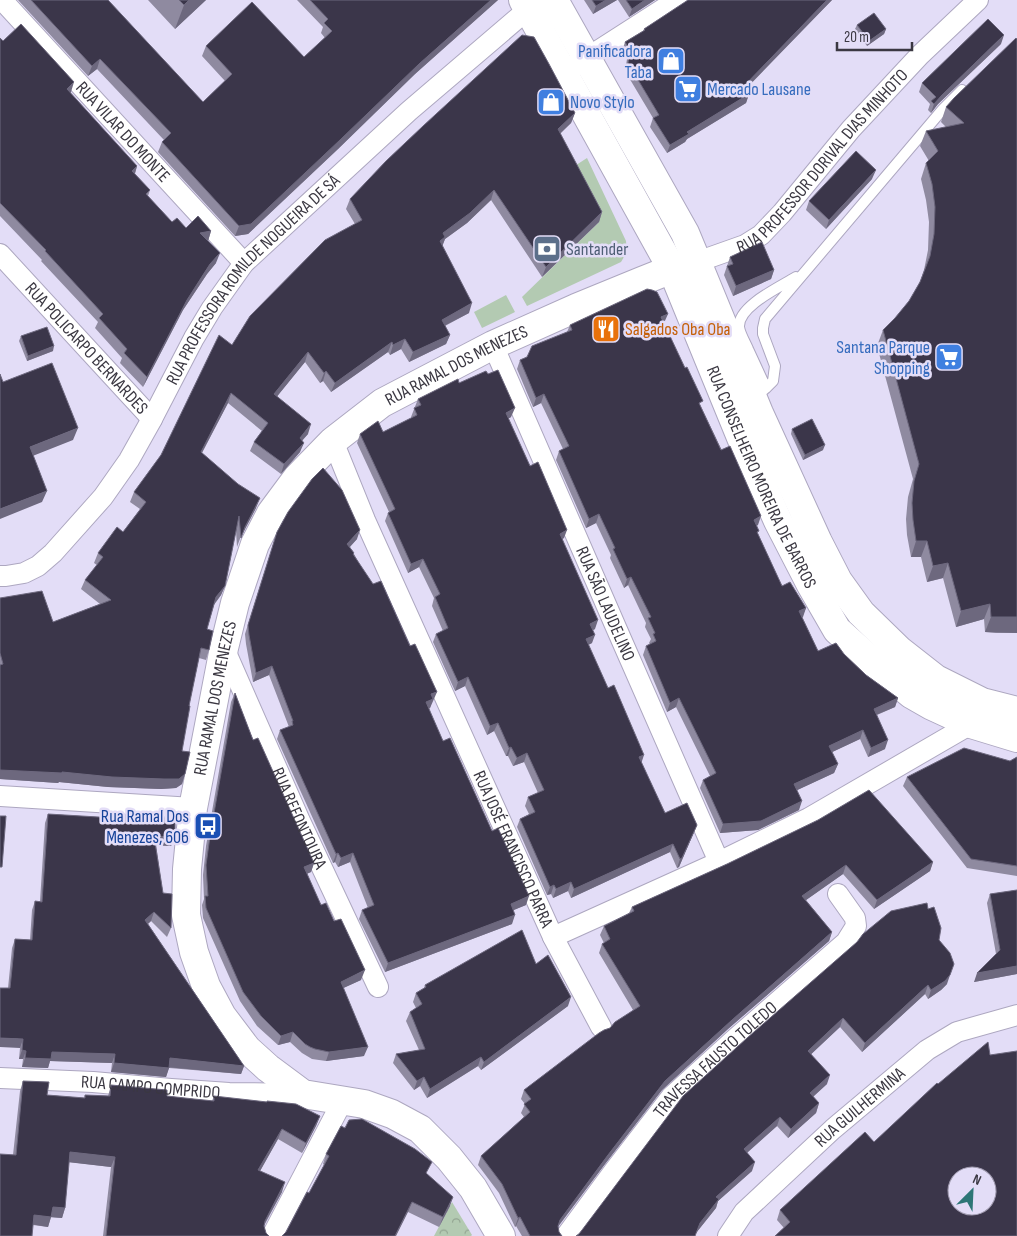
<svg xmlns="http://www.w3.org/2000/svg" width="1017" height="1236" font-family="'Sofia Sans Condensed',sans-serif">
<defs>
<pattern id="park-crowns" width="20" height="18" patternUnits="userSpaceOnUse" patternTransform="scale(1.25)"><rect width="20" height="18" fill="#b3cab2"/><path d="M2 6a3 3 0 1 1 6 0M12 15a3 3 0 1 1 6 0" fill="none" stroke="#93a592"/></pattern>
</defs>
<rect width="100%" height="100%" fill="#e3ddf7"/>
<path fill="#b3cab2" d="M587,158L626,241L627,252L621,262L527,306L522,297L599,222L570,169Z
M506,295L515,312L482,328L474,312Z"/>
<path fill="url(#park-crowns)" d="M452,1202L472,1235L471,1236H434Z"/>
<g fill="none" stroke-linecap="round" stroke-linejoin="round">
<defs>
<path id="lane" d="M766,388C760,375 754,362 748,349C745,342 740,334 739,327C738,306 780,287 796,277
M755,397L766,388L773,381L775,366L763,334V328L765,319L943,109L962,90"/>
<g id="street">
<path id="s1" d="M2,0L244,263"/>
<path d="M576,65L677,0"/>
<path id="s2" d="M0,254L152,419"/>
<path id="s3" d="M697,262L745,245L761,235L782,213L851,129L920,55L978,0"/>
<path id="s4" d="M493,345L618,632L719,862"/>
<path id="s5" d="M333,441L365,520L553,937L719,862L809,818L971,724"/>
<path id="s6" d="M0,576H6L24,573L38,566L53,553L103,497L129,460L152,419L194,338L212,308L244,263L409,111L539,0"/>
<path id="s7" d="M224,648L300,821L378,987"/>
<path d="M0,796L193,808"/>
<path d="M553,937L601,1027"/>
<path id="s8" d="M0,1078L93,1082L171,1089L229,1093L303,1094"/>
<path d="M272,1236L343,1100"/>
<path id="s9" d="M566,1236L614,1171L671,1097L736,1038L846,942L856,926L855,918L838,894"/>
<path id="s10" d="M728,1236L744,1212L833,1129L927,1050L957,1032L1017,1015"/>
</g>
<g id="secondary">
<path id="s11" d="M523,0L672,269L742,440L778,521L811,585L837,630L876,665L911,694L932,706L971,724L1017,738"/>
<path d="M554,0L685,233L697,262L759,413L818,542L838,581L861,613L899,650L936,679L982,702L1017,711"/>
<path id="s12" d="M501,1236L473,1188L449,1158L420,1129L392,1114L364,1104L303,1094L268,1068L247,1049L222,1016L206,986L194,952L186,915L187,869L193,808L224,648L235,603L255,544L271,513L297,478L333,441L382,403L493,345L576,308L642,281L672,269L697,262"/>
</g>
</defs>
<use href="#lane" stroke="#ada7c0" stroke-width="12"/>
<use href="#street" stroke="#ada7c0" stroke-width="22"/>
<use href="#secondary" stroke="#ada7c0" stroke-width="30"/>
<use href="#lane" stroke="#fff" stroke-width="10"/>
<use href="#street" stroke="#fff" stroke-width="20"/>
<use href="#secondary" stroke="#fff" stroke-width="28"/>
</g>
<path fill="#8f8aa0" d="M18,0H108L203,102L225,81L202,56L206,46L304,57L325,38L321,33L323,27L297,0H498L415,74L338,149L248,234L235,236L158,152L162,142L164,140L97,69L88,76Z
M148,0H206L175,29Z
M584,0H617L593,14Z
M618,0H655L629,17Z
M832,0L745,89L749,94L746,103L687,139L685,142L667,153L650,127L653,118L625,71L627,59L622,51L625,42L643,31L644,29L686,2Z
M857,25L886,29L884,34L867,46L855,29Z
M0,38L71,92L70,93L137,166L135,174L150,190L148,196L172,222L186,228L211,231L208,241L216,263L207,274L183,310L143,387L120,363L122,358L95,328L98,322L41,261L42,260L0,216Z
M1017,39V633H996L985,632L984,619L956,627L943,578L927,582L921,557H911L907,535L906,519L908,497L913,479L877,346L883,330L895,318L909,301L920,282L924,270L928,250L929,222L926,200L921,179L926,163L929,161L920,146L926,131L946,127L941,122L946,107Z
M1001,44L938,104L931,113L928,110L930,104L919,92L922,83Z
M575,113L571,123L560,134L602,212L599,222L542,277L491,200L467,223L445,239L442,246L469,313L445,326L450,335L446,344L409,362L401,349L390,355L388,352L331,392L323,381L320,383L305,362L277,396L308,434L302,441L300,452L281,474L250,451L254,442L262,431L228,403L202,453L256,508L241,536L237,547L236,531L225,586L221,595L214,605L207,629L209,650L206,660L199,658L189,706L182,751L185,774L182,784L176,788L161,789L108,787L59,782L58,783L0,779V598L53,622L100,604L81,589L85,580L97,565L94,563L98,553L123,532L140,509L130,502L134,492L161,455L232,345L355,224L346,209L350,199Z
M872,179L826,229L806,210L809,201Z
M730,257L774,270L771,279L733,296L724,275Z
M664,323L701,407L758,525L756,526L758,534L782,586L806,608L802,617L818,651L844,654L866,675L898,698L895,707L877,715L885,749L868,757L860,739L832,752L838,764L834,773L797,790L799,810L758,830L720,833L700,788L703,780L710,776L676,707L667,712L643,655L646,646L650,644L649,643L651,639L645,627L646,623L628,585L624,588L610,558L611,555L596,523L586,528L556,460L559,451L563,449L541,403L533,407L517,369L520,360L527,357L567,332L570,325Z
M21,336L53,351L27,361L19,341Z
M459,383L511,417L508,419L564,538L562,539L595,629L593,630L592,643L588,645L641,762L665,813L697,825L679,867L677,868L670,852L571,898L568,891L553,898L551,894L547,895L517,827L520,819L529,814L525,806L528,797L538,793L524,762L513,766L508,756H506L494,731L487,735L465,686L455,691L433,642L436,634L443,631L432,606L434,598L419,567L408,573L385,521L388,513L389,512L357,443L360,434L383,432L412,418L411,417L418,399Z
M792,429L823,450L803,460L791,434Z
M277,532L357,539L350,547L354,553V554L433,700L432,701L430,708L428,709L443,741L526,905L513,910L512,924L385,972L359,919L362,910L368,908L350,862L338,867L335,862L333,863L277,739L280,730L289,727L269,675L253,682L246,644L245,634Z
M235,693L253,740L314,863L311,872L306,874L321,905L361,980L343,988L364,1056L326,1061L312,1059L302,1053L290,1042L278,1045L257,1026L240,1001L203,918L202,905L204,899L203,875L206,846L231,702Z
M1017,757V876L967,868L903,786L907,777L1010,761Z
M48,814L113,818L115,814L175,837L171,846L156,845L163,893L171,928L167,937L151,921L148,924L244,1066L241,1074L169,1068L166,1077L111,1072L112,1063L50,1061L48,1068L22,1067L23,1059H19L20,1048L8,988L12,948L15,939L30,940L32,910L35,901H40L45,823Z
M933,862L930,871L874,909L843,874L806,900L832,932L829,941L728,1029L662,1090L605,1164L558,1227L559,1232L562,1236H522L516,1226L515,1227L499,1193L478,1165L481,1156L524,1117L521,1113L525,1104L521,1099L524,1090L610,1028L633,1010L599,953L602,944L604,943L600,935L604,926L629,913L632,907L727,864Z
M1017,890V974L974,982L996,954L987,903L990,894Z
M928,909L939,940L947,984L941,990L928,999L925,994L862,1052L840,1027L811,1054L827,1084L813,1097L819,1103L816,1113L788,1138L777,1126L747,1153L752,1171L718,1201L716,1208L696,1233L576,1236Z
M536,964L568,1006L481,1070L478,1066L427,1098L420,1086L414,1090L393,1063L396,1054L419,1050L406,1021L410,1012L416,1008L413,1002L416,993L424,988L425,985Z
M990,1055L784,1228L777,1220L780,1210L874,1142L938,1084Z
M23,1081L47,1095L84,1098L85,1095L108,1096L111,1085L167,1096L212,1101L214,1096L320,1116L316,1126L302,1153L278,1139L260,1171L282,1192L264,1226L266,1233L269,1236H103L111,1167L69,1162L65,1208L62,1218L51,1217L48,1227L33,1225L13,1155L20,1091Z
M326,1154L427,1174L450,1206L439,1227L408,1212L286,1232L309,1193L324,1165L323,1164Z"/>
<path fill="#6d687e" d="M189,0H206L175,29L184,5Z
M491,0H498L415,74L338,149L248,234L235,236L239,226L419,64Z
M606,0H617L593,14L596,6Z
M645,0H655L629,17L632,9Z
M827,0H832L740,95L743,87Z
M886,29L884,34L867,46L869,41Z
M1004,35L1001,44L938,104L931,113L934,104L942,95Z
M100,59L97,69L88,76L92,66Z
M74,82L71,92L63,99L67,89Z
M749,94L746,103L687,139L685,142L667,153L670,145L687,132Z
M575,113L571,123L554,139L558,129Z
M137,166L134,176L132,171Z
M876,170L872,179L826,229L829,220Z
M494,190L491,200L467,223L445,239L442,247L436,250L443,233Z
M602,212L599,222L542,277L546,267Z
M211,231L208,241L200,233Z
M220,253L216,263L207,274L183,310L143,387L147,377L187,300L210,264Z
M774,270L771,279L733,296L736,286Z
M472,303L469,313L438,329L442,320Z
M668,314L664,323L661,317Z
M450,335L446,344L409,362L413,352Z
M405,339L401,349L390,355L393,345Z
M392,342L388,352L331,392L335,383Z
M54,346L53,351L27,361L28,356Z
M308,352L305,362L271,404L274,394Z
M326,371L323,381L320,383L324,373Z
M231,393L228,403L197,462L201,452Z
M544,394L541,403L533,407L536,398Z
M515,408L511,417L502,422L506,413Z
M311,424L308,434L296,447L300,438Z
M78,428L73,440L25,459L30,447Z
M304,443L300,452L281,474L284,464Z
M825,445L823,450L803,460L805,455Z
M47,491L42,502L0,519V509Z
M260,498L256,508L241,537L245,527Z
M599,514L596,523L586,528L589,519Z
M761,516L758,525L750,529L754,520Z
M360,530L357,539L344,553L347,544Z
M567,530L564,538L556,542L560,534Z
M916,541H927L921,557H911Z
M423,559L419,567L408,573L411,564Z
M948,563L943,578L927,582L933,566Z
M631,577L628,585L624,588L627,579Z
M225,586L221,595L212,607L216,597Z
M990,604L984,619L956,627L961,611Z
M806,608L803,617L796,620L799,611Z
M991,617H1017V633L985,632Z
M598,620L595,629L587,633L590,624Z
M595,635L592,643L582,648L586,639Z
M272,666L269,675L253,682L256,673Z
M468,677L465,686L455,691L458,682Z
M437,692L430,708L422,711L426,702L431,694Z
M679,698L676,707L667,712L670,703Z
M898,698L895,707L871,717L874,709Z
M498,723L494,731L487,735L490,726Z
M863,730L860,739L826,755L829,746Z
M888,740L885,749L868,757L871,748Z
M511,747L508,756H506L509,748Z
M527,753L524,762L513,766L517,758Z
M644,755L641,764L639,757Z
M838,764L834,773L791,793L794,784Z
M0,770L185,774L182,784L176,788L161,789L108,787L59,782L58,783L0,779Z
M802,801L799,810L758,830L720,833L723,824Z
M697,825L679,867L677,868L680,859Z
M154,836L175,837L171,846L151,845Z
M673,844L670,852L571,898L574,889Z
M338,853L335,862L333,863L336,854Z
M353,853L350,862L338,867L341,858Z
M933,862L930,871L874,909L877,900Z
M314,863L311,872L300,877L304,867Z
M846,865L843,874L799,905L802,896Z
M571,882L568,891L553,898L556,889Z
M554,885L551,894L547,895L550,887Z
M529,896L526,905L507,913L511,904Z
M154,912L151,921L142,929L145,920Z
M515,915L512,924L385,972L388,963Z
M832,932L829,941L728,1029L662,1090L605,1164L556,1229L560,1220L608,1155L665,1081L732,1020Z
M1017,966V974L974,982L977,973Z
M365,970L361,980L337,991L341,982Z
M950,975L947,984L941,990L928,999L931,990Z
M928,985L925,994L862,1052L865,1043Z
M571,997L568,1006L481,1070L484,1062Z
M843,1018L840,1027L805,1060L808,1051Z
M293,1032L290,1042L278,1045L281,1036Z
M0,1038L23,1039L20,1048L0,1047Z
M368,1047L364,1056L326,1061L329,1052Z
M22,1050L26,1051L23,1059H19Z
M52,1052L115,1054L112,1063L50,1061L48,1068L22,1067L25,1058Z
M481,1057L478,1066L427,1098L430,1089Z
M170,1058L244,1066L241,1074L166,1067Z
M114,1063L169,1068L166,1077L111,1072Z
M830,1075L827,1084L806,1103L810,1093Z
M424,1077L420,1086L414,1090L417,1081Z
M819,1103L816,1113L788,1138L791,1129Z
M320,1116L316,1126L302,1153L306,1143Z
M780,1117L777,1126L741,1158L744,1149Z
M282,1129L278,1139L255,1180L258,1170Z
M70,1152L115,1157L111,1167L67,1162Z
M755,1162L752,1171L718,1201L716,1208L696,1233L700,1223L716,1197Z
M285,1182L282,1192L261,1230L265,1221Z
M453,1197L450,1206L439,1227L443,1217Z
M412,1202L408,1212L396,1236H395Z
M53,1207L65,1208L62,1218L49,1217Z
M34,1215L51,1217L48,1227L30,1224Z
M520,1217L516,1226L515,1227L518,1218Z"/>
<path fill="#3b364a" stroke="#6d687e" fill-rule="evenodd" d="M31,0H108L203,102L232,74L206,46L252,2L304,57L332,31L324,23L328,19L310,0H491L419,64L341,139L251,224L239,226L162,142L171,133L100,59L92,66Z
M179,0H189L184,5Z
M592,0H606L596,6Z
M626,0H645L632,9Z
M688,0H827L743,87L749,94L687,132L689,134L670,145L653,118L659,115L628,63L630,50L625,42L645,30L644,29Z
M874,13L886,29L869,41L857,25Z
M988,19L1004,35L942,95L934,104L931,101L936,97L922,83Z
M21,24L74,82L67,89L137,166L132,171L150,190L146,194L172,222L177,218L186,228L198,216L211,231L200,233L220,253L210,264L187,300L147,377L124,353L127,349L99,318L103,314L45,251L46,250L0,203V38L3,41Z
M522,35L534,37L549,64L575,113L558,129L602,212L546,267L494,190L470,213L443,233L445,237L440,241L472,303L442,320L450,335L413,352L405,339L393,345L392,342L335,383L326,371L324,373L308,352L274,394L311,424L300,438L304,443L284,464L254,442L268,423L231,393L201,452L238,484L260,498L245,527L241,538L239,516L225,586L216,597L207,629L213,631L209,650L201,648L189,706H190L182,751L190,752L185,774L179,779H164L112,777L62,772V773L0,770V665L3,664L0,653V598L42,591L53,622L111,600L85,580L103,557L98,553L117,527L123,532L146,502L134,492L161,455L219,335L232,345L250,316L325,240L362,220L350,199L386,161L423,126Z
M1016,38L1017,39V617H991L990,604L961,611L948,563L933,566L927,541H916L913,520L912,503L914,481L919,464L883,330L895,318L909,301L920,282L930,256L934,234L935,207L932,184L926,163L938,151L926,131L964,123L946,107L954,98Z
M856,151L876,170L829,220L809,201Z
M762,242L774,270L736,286L727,266L733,264L730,257Z
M647,289L652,290L657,292L668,314L661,317L685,368L687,367L703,401L699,403L721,450L730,446L761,516L754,520L759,531L757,532L782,586L790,582L806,608L799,611L818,651L836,643L844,654L866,675L898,698L874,709L888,740L871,748L863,730L829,746L838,764L794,784L802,801L761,821L723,824L703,780L716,773L679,698L670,703L646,646L656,641L653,634L655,633L648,618L651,617L631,577L627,579L613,549L615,548L599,514L589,519L559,451L569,446L544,394L536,398L520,360L527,357L532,346L572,330L570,325Z
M47,327L54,346L28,356L21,336Z
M52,363L78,428L30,447L47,491L0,509V374L3,382Z
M498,370L515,408L506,413L530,466L538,462L567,530L560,534L598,620L590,624L595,635L586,639L608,688L614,685L644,755L639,757L665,813L687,803L697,825L682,858L680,859L673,844L574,889L571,882L556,889L554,885L550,887L520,819L535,812L528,797L544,790L527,753L517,758L511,747L509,748L498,723L490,726L468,677L458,682L436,634L448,628L435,597L440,594L423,559L411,564L388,513L395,509L360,434L378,421L383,432L417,415L414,408L421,405L418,399L458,379L459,383L486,371L488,374Z
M812,419L825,445L805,455L792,429Z
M323,468L342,490L360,530L347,544L354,553L353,554L373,584L381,581L410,646L415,644L437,692L431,694L433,699L426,702L443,741L450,738L492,831L498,828L529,896L511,904L515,915L388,963L362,910L374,905L353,853L341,858L338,853L336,854L280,730L293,725L292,721H293L272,666L256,673L249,635L248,625L277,532L288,512L312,479Z
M235,693L253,740L258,738L314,863L304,867L321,905L326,903L334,921L341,919L365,970L341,982L368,1047L329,1052L315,1049L310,1047L305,1044L293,1032L281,1036L261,1016L243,992L206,908L205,896H208L206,865L210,836Z
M964,748L1010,761L1017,757V866L971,859L907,777Z
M869,790L933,862L877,900L846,865L802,896L832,932L732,1020L665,1081L608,1155L560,1220L558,1226L559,1232L562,1236H530L520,1217L518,1218L502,1184L481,1156L530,1112L524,1104L531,1099L524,1090L599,1033L604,1030L610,1028L615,1022L640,1006L602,944L610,939L604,926L634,911L632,907L727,864L818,820Z
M48,814L115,818V814L175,818V837L154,836L163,893L172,894L171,928L154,912L145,920L244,1066L170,1058L169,1068L114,1063L115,1054L52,1052L51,1059L25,1058L26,1051L22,1050L23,1039L0,1038V988H10L15,939L32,940L35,901L42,902Z
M0,816H6L2,867H0Z
M1017,890V966L977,973L1000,950L990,894Z
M927,903L928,909L934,907L941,928L939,940L950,953L954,964L950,975L945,981L931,990L928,985L865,1043L843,1018L808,1051L830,1075L810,1093L819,1103L791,1129L780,1117L744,1149L755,1162L716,1197L719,1199L700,1223L695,1236H576L579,1234L683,1096L747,1038L857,942L863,934L891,911Z
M522,930L536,964L548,955L571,997L484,1062L481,1057L430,1089L424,1077L417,1081L396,1054L425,1049L410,1012L422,1004L416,993L426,987L425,985Z
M988,1042L990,1055L1017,1051V1236H775L790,1222L780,1210L865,1132L874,1142L937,1083L938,1084ZM957,1176H987V1206H957Z
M23,1081L49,1082L47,1095L85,1098V1095L110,1096L111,1085L167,1090V1096L194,1099L214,1101V1096L267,1102V1101L296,1104L320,1116L306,1143L282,1129L258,1170L285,1182L265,1221L264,1226L266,1233L269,1236H106L115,1157L70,1152L65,1208L53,1207L51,1217L34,1215L32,1236H0V1154L16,1155Z
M362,1119L415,1149L432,1162L426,1173L453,1197L443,1217L412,1202L395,1236H282L286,1232L307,1192L309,1193L329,1156L326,1154L341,1126L345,1128L349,1120Z"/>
<defs>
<symbol id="shop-square" viewBox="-11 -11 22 22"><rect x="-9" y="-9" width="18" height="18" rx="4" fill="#3f7fe0" stroke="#e3ddf7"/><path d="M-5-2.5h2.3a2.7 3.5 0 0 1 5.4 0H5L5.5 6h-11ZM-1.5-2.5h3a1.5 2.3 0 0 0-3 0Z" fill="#fff"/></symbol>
<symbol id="supermarket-square" viewBox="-11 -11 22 22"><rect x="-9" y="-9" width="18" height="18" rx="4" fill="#3f7fe0" stroke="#e3ddf7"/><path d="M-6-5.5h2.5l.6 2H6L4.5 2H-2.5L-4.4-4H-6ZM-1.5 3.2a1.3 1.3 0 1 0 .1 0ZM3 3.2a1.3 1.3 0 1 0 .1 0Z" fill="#fff"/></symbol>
<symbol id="bank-square" viewBox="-11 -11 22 22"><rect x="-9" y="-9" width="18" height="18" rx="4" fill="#5c6f8a" stroke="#e3ddf7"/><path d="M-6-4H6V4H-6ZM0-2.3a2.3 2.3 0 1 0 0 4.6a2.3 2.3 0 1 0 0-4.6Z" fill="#fff"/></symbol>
<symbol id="restaurant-square" viewBox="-11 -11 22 22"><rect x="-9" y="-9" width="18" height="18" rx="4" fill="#e8710a" stroke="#e3ddf7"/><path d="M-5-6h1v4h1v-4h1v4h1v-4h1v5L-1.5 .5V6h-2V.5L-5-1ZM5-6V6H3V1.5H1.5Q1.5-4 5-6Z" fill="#fff"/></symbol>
<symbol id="bus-square" viewBox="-11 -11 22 22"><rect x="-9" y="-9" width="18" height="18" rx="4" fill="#1a4fb4" stroke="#e3ddf7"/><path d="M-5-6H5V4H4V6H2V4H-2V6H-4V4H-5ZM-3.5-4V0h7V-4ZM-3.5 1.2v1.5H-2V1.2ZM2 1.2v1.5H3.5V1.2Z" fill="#fff"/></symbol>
</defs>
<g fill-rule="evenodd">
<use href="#shop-square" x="655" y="45" width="32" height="32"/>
<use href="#supermarket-square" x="672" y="73" width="32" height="32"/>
<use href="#shop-square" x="535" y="86" width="32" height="32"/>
<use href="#bank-square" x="531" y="233" width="32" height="32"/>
<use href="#restaurant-square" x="590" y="313" width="32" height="32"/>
<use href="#supermarket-square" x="933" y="341" width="32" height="32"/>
<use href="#bus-square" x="192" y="810" width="32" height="32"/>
</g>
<g text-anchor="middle" stroke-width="5" stroke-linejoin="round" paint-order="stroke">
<g font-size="18" fill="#366cbe" stroke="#e3ddf7" text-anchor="end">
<text x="652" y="57">Panificadora<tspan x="652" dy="21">Taba</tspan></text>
<text x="707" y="95" text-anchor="start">Mercado Lausane</text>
<text x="570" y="108" text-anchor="start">Novo Stylo</text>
<text x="930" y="353">Santana Parque<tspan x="930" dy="21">Shopping</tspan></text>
</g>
<g font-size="18" fill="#3b3842" stroke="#e3ddf7">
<text dy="6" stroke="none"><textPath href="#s1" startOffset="179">RUA VILAR DO MONTE</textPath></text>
<text dy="6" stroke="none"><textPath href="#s3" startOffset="165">RUA PROFESSOR DORIVAL DIAS MINHOTO</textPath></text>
<text dy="6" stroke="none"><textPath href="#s6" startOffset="401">RUA PROFESSORA ROMILDE NOGUEIRA DE SÁ</textPath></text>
<text dy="6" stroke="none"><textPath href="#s2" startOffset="128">RUA POLICARPO BERNARDES</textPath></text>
<text dy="6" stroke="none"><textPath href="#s12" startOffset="1134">RUA RAMAL DOS MENEZES</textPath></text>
<text dy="6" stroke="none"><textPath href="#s11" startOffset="534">RUA CONSELHEIRO MOREIRA DE BARROS</textPath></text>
<text dy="6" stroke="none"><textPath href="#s4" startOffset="282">RUA SÃO LAUDELINO</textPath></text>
<text dy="6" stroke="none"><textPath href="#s12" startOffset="699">RUA RAMAL DOS MENEZES</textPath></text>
<text dy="6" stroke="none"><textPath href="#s7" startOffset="186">RUA REFONTOURA</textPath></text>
<text dy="6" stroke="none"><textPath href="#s5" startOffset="446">RUA JOSÉ FRANCISCO PARRA</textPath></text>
<text dy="6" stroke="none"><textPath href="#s9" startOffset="232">TRAVESSA FAUSTO TOLEDO</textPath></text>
<text dy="6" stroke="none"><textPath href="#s8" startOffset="151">RUA CAMPO COMPRIDO</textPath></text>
<text dy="6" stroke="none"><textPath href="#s10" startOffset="185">RUA GUILHERMINA</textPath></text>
</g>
<g font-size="18" fill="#4e5e75" stroke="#e3ddf7" text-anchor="start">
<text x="566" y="255">Santander</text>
</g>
<g font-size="18" fill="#c56008" stroke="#e3ddf7" text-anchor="start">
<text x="625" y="335">Salgados Oba Oba</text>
</g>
<g font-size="18" fill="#164399" stroke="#e3ddf7" text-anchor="end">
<text x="189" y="822">Rua Ramal Dos<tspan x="189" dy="21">Menezes, 606</tspan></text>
</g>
</g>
<g transform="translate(972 1191) rotate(24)"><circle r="24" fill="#e3ddf7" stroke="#a09baf"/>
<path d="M0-4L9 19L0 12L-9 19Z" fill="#2d7676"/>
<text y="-8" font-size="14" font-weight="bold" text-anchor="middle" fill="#3b3842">N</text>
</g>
<path d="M837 42v8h75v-8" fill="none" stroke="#3b3842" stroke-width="2.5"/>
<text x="844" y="42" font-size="15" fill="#3b3842" stroke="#e3ddf7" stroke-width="4" paint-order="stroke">20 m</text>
</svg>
